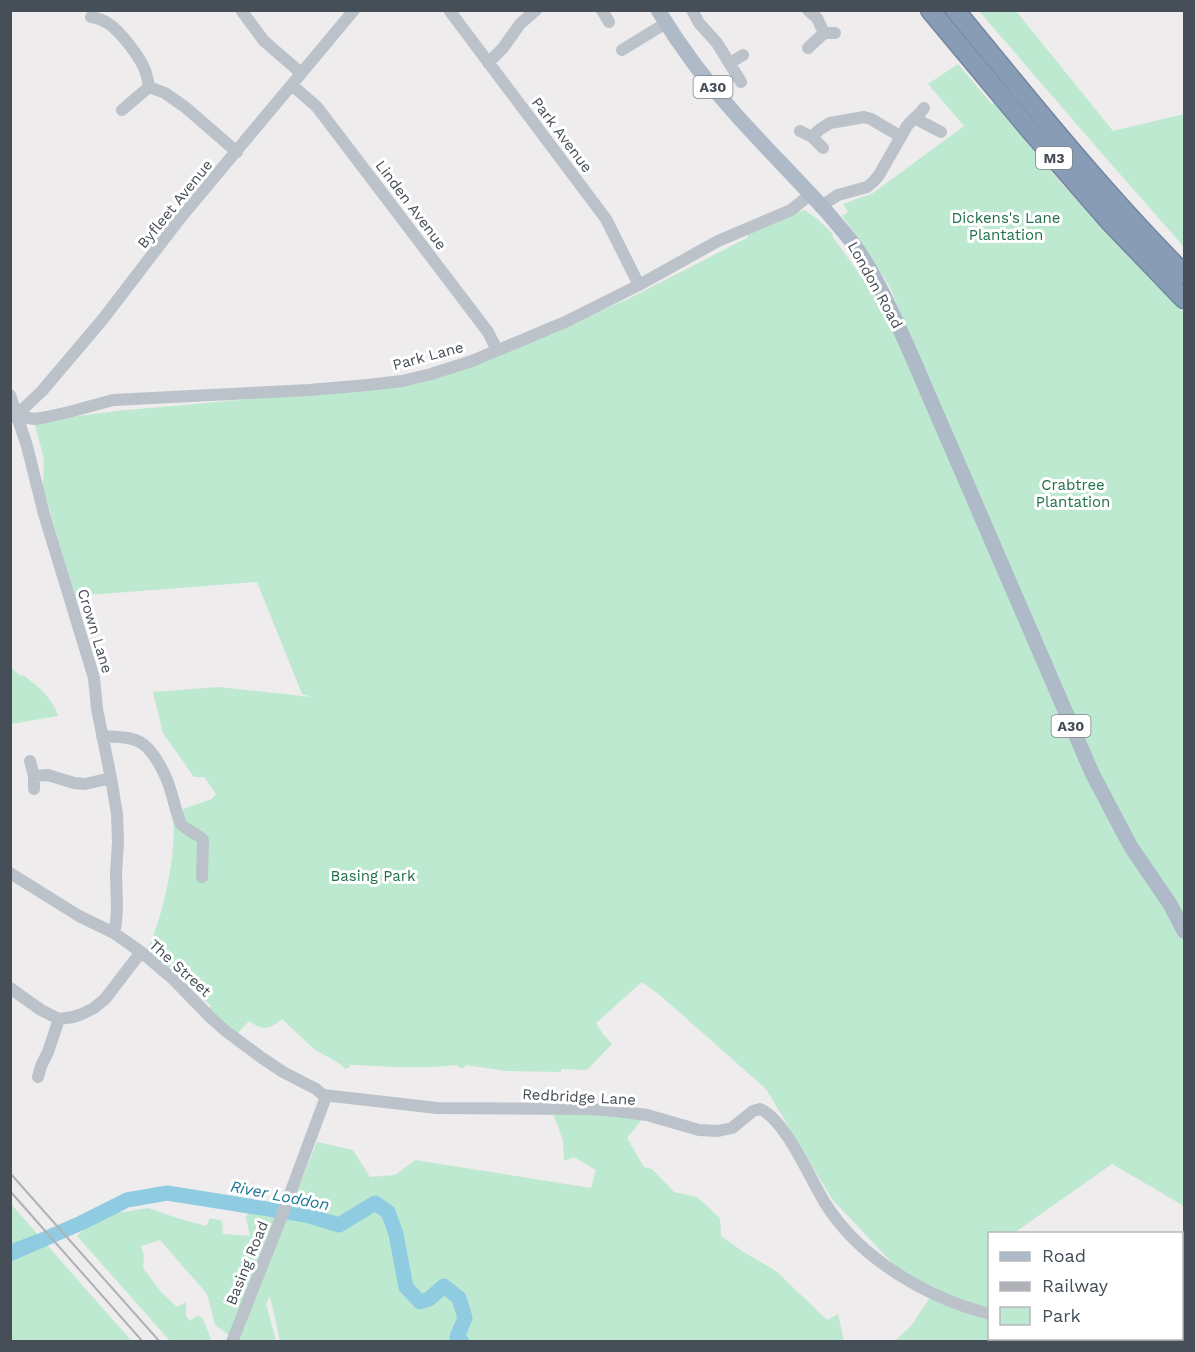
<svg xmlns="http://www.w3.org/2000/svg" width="1195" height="1352" font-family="'Work Sans',sans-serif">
<rect width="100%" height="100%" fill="#eeecec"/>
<path fill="#bde9d0" d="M979,11H1016L1113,131L1184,114V247L1098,149Z
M958,64L992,104L994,103L1061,183L1184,313V1206L1112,1164L1014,1233L990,1234V1338H1182V1289L1184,1290V1341H895L911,1326L935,1290L897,1268L832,1199L766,1089L661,996L642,982L596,1023L603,1034L612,1044L587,1070L561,1069V1072L506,1071L466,1065L464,1068H460L457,1065C422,1069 388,1067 354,1065H350V1067L345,1069L342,1065L314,1049L282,1019C268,1030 263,1031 249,1021L238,1033L209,1009L211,1006L183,979L146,950C161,929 181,837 171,813L212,799L216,794L204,777H194L163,733L153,692L219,687L311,697L302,694L257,582L75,596L43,487L44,459L35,425L49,420L116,411L353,390L509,349L628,299L747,238L749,232L804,210L815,217L833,234L832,236L871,290L905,352L916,350L890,287L859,239L842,216L848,212L843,204L873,193L964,126L928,84Z
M11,667L20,676L23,675C38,686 52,697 58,716L11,724Z
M551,1109L616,1111L641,1121L627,1138L644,1167L652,1169L674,1192L697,1197L720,1218L721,1236L745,1253L776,1271L827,1320L838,1314L844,1341H280L270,1296L266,1304L276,1341H237L215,1325L207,1294L160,1240L141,1246L144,1256L143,1268L161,1292L177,1307L186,1302V1316L190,1321L197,1316L202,1317L212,1341H170L77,1236L91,1223L116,1213L148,1208L177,1218L206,1226L210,1218L222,1221L223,1234L250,1236L246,1217L251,1208L279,1213L280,1234L317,1142L353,1150L370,1177L395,1175L415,1160L591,1188L596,1170L574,1157L564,1161L563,1140Z
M10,1203L129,1338L132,1341H11Z"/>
<path fill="#8fcce1" d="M37,1234L45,1242L11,1256V1244Z"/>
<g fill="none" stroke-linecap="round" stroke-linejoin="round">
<path stroke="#8fcce1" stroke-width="15" d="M10,1254L81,1223L127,1200L167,1193L306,1215L339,1225L375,1203L388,1212L396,1234L406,1287L420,1302L429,1299L444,1286L459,1298L465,1318L457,1337L462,1342"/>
<defs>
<path id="highway" d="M930,10L1030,130L1111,223L1184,299
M955,10C1029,100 1102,192 1184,274"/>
</defs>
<use href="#highway" stroke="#7387a1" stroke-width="21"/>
<path stroke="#bbc2ca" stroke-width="12" d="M241,10L264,41L301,73
M449,10L606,219L639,285
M602,10L609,22
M692,10L699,23L717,43L741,82
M808,10L817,18L824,33
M91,17C98,18 103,20 109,24C120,31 139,56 144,68C147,74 148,81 149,87L165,93L185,107L237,152
M808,48L824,33H835
M622,50L666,23
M488,63L503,48L520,24L536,10
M730,63L743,55
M292,85L317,107L488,332L497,350
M122,110L149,87
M916,119L941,132
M800,131L812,137L823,148
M812,137L819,130L830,123L864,117L871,119L900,136
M821,206L838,195L867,187L873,182L879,175L907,126C913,118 918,117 924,108
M10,395L27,446L44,514L94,678L97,709L111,778L117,814L118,842L116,873L117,908L116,923L114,933
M17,415L21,417L35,419L47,417L69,412L113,400L309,390L367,385L402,381L431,374L472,361L565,322L639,285L718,241L791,210L811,194
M12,417L24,408L42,391L103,319L178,221L354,10
M102,736C115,737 132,736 143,744C156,754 167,777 171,792C174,801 177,816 181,824C184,828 196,834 200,837L203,840L202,877
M30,761L34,776V789
M34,776L48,775L74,783L85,784L111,778
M10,873L79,916L114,933L141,952L173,979L211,1018L227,1032L262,1058L283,1072L316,1089L323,1095
M10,988L41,1010L59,1019L73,1017L82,1014L94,1008L105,999L141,952
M38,1077L41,1066L48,1052L59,1019
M323,1095L437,1108L588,1109L616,1111L647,1115L699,1130L718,1131L732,1128L753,1111L760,1109C786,1120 810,1179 825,1203C860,1259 927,1298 990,1314
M1096,1338L1109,1342
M232,1342L281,1218L324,1102L325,1099L323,1095"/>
<path stroke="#aebac8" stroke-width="15" d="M658,10C681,48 708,84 738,117C767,149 797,179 826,211C836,223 846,234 855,246C878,279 894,316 910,352L1092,773L1131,847L1170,904L1184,931"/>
<use href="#highway" stroke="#889cb6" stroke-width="18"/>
<path stroke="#aeb1b5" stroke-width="2" d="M10,1173L160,1342
M10,1191L143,1342"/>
</g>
<g text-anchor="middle" stroke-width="6" stroke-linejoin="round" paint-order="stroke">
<g fill="#fff" stroke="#7e8389" stroke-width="1.5">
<rect x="693.5" y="76" width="39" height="22" rx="4.5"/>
<rect x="1036" y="147" width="36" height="22" rx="4.5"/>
<rect x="1051.5" y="715" width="39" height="22" rx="4.5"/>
</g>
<g font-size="14" font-weight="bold" fill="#464e57">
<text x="713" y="92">A30</text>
<text x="1054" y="163">M3</text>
<text x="1071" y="731">A30</text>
</g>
<g font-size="15" fill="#464e57" stroke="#fff">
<text transform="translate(562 135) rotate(53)" y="5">Park Avenue</text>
<text transform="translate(175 204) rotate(-51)" y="5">Byfleet Avenue</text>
<text transform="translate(411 205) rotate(53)" y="5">Linden Avenue</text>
<text transform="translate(875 285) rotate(61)" y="5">London Road</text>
<text transform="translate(428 356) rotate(-15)" y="5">Park Lane</text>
<text transform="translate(95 631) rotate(73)" y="5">Crown Lane</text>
<text transform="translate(180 968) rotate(42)" y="5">The Street</text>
<text transform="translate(579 1097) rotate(3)" y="5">Redbridge Lane</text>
<text transform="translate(247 1263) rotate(-68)" y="5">Basing Road</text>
</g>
<g font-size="15" fill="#206f4b" stroke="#fff">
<text x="1006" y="223">Dickens's Lane<tspan x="1006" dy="17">Plantation</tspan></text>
<text x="1073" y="490">Crabtree<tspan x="1073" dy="17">Plantation</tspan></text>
<text x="373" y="881">Basing Park</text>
</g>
<g font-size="16" font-style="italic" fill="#1b7595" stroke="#fff">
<text transform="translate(280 1195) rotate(11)" y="6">River Loddon</text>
</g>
</g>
<rect width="1195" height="1352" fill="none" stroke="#464e57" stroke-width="24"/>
<rect x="988" y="1232" width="195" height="108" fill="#ffffff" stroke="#b5b8bc" stroke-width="1.5"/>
<rect x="1000" y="1252" width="30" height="9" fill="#aebac8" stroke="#b5b8bc" stroke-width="1.5"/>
<text x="1042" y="1262" font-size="18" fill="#464e57">Road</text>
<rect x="1000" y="1282" width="30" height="9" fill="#aeb1b5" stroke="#b5b8bc" stroke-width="1.5"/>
<text x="1042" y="1292" font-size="18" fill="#464e57">Railway</text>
<rect x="1000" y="1307" width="30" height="18" fill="#bde9d0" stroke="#b5b8bc" stroke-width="1.5"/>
<text x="1042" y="1322" font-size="18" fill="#464e57">Park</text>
</svg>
